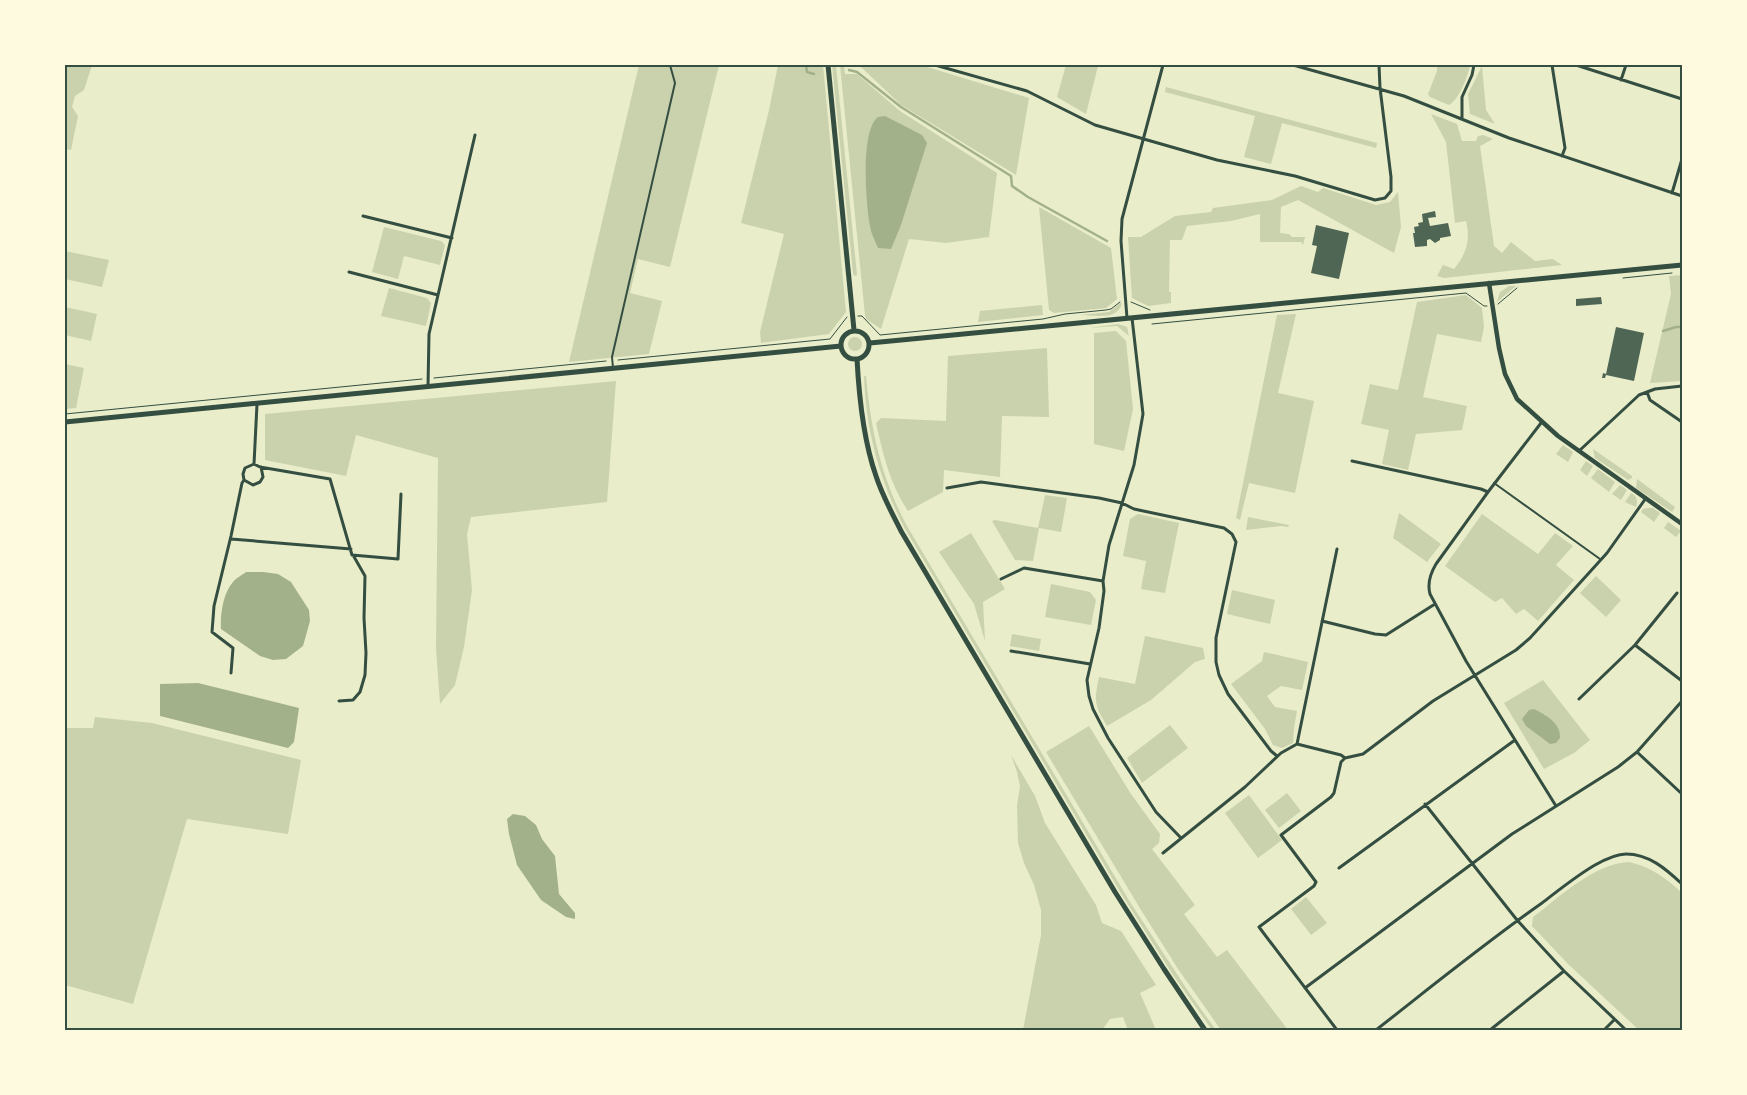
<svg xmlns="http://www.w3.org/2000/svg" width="1747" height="1095" font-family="'IBM Plex Sans',sans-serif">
<rect width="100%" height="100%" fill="#e9edc9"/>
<path fill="#cad2ad" d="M65,65H92L84,90L75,96L72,107L78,116L71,150L65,149Z
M639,65H719L670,267L638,259L630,293L662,301L649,354L569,362Z
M778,65H823L846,312L829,334L761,343L760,332L784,234L741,223L769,110Z
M832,65H836L857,275L854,276L853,273Z
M840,65H844L845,74H857L900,111L997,173L989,237L946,243L909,239L881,329L866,319L865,315Z
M856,65L924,66L1029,98L1016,175L901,105L861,67Z
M1066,65L1098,66L1086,114L1057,97Z
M1437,65H1470C1468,76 1459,100 1449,105L1430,97L1428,94L1437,71Z
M1482,66L1486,110L1495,124L1470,114L1468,94Z
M1166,87L1377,143L1376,148L1282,123L1271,164L1244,157L1255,116L1165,92Z
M1431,114L1457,124L1462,141H1476L1478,136L1483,135L1493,139L1480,146L1494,246L1502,253L1511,242L1535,261L1553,259L1562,265L1444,278L1437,276L1443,265L1454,269C1466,255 1471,240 1466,221L1455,223L1446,142Z
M1301,186L1318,192L1323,188L1376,205L1390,202L1398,192L1401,227L1394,253L1298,200L1281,207L1280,233L1289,234L1292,237H1305L1303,245L1301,242H1260V214L1231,221L1187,226L1182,240H1170L1169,292H1171V303L1148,306L1132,298L1128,237H1141L1175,216L1211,212L1213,208L1272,200Z
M1039,207L1111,248L1117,299L1106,308L1054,313L1049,310Z
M384,227L441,241L445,245L440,265L404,256L398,279L372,272Z
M65,251L109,260L102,287L65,279Z
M1682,275V381L1650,383L1671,294L1669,276Z
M1509,286H1516L1497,302L1500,292Z
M389,288L427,298L431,303L426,326L381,316Z
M1466,295L1482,308L1484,327L1481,342L1437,334L1423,397L1467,406L1462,430L1416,434L1408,470L1382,464L1389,430L1361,424L1370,384L1398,390L1417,302Z
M1120,303H1122C1118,321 1094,315 1080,315L1109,312Z
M1042,305L1043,315L978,322L980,311Z
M65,307L97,314L91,341L65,335Z
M1296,314L1278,393L1314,401L1295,493L1249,483L1240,520L1236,518L1277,315Z
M1118,324L1127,327L1129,336L1117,326L1089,328Z
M1116,331L1126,341L1133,409L1124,451L1094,444V333Z
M848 344a7 7 0 1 1 14 0a7 7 0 1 1-14 0Z
M1047,348L1049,417L1002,416L1000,477L944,470L943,492L908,511C890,485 883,454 876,423L881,418L946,421L948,356Z
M65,364L84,368L76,408L65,409Z
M864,376H866C871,431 881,477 907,526L1130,902L1190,994L1216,1030H1212L1173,975L1122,895L904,527C879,478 866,431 864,376Z
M616,381L607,502L471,517L467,534L472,590L464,647L455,685L440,704L436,648L438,458L356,435L346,476L265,460V414Z
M1563,445L1573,452L1568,462L1556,454Z
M1593,449L1632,476V478L1628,480L1595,458Z
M1586,461L1593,466L1587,476L1580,470Z
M1598,469L1615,482L1609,492L1591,478Z
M1637,479L1675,507L1672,512L1636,488Z
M1620,485L1627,490L1621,500L1612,494Z
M1631,493C1637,496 1638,501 1636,507L1625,502Z
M1045,495L1067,498L1061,532L1039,528L1033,561L1015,560L992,521L995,520L1038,528Z
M1648,508H1653L1660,513L1654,522L1641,512L1643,509Z
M1399,513L1441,544L1427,562L1393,538Z
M1138,514L1179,523L1165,593L1141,589L1146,561L1123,556L1130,519Z
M1482,514L1538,554L1555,533L1573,546L1556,565L1574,580L1538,621L1524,609L1516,614L1502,598L1495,602L1445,566Z
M1248,517L1289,525L1288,527L1281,526L1246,530Z
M1668,522L1681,531L1676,537L1664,528Z
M971,533L1005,589L983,602L985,641L974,604L939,552Z
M1596,576L1621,600L1606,617L1580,593Z
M1051,584L1090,592L1096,600L1091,625L1045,617Z
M1232,590L1275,600L1270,624L1227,614Z
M1012,634L1041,639L1039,651L1010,646Z
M1145,636L1203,648L1205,659L1195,662L1151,700L1107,726C1094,705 1094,701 1099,677L1135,684Z
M1264,652L1308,662L1302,690L1281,686L1267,696L1275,707L1297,711L1294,728L1293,743L1282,748L1273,745L1265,729L1231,684L1262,661Z
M1543,680L1590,740L1574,753L1544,769L1504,703Z
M95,717L152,723L301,760L288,834L187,819L133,1004L65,985V728H93Z
M1170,725L1188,748L1142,783L1127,758Z
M1089,726L1131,794L1160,834L1159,843L1152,849L1195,905L1184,914L1217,957L1227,950L1288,1030H1221L1178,969L1141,910L1046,752Z
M1011,755L1035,796L1045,823L1096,905L1102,923L1121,931L1156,985L1140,993L1156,1030H1128L1123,1017L1110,1019L1102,1030H1023L1041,935V910L1034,885L1024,863L1018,843L1017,806L1020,786L1017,772Z
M1287,793L1301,811L1279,828L1265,810Z
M1249,795L1282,840L1258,858L1225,813Z
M1629,862C1651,867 1666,878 1682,893V1030H1639L1568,964L1532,926L1533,917C1561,896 1593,864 1629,862Z
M1306,897L1327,923L1311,935L1291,909Z"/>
<path fill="#a3b18a" d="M885,116L922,135L927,143L901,225L891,249L878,248C875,241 871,233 870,226C866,205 860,130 878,117Z
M246,572H263L278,574L291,582L309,610L310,621L303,646L286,659L273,660L260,656L221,629C220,615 223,593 233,582C236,578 242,575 246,572Z
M198,683L299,708L294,742L288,748L160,716V684Z
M1534,709C1546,715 1561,723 1560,738L1556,743L1550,744L1526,726L1522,719L1529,710Z
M513,814L525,816L536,825L542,839L555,856L559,894L575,913V919L566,917L541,900L517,865L509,834L507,819Z"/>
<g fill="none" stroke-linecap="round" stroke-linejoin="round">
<path stroke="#a3b18a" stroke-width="2.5" d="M806,65L807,72L814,74
M849,70L857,72L901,107L1011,176L1012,186L1028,197L1107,241
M1663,331L1676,327H1682"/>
</g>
<path fill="#4f6655" d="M1435,211L1436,217L1428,218L1430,226L1448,223L1451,236L1440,238V240L1435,243L1430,239L1427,240V246L1415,247L1413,233H1415L1414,227L1419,226L1418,223L1423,222L1422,214Z
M1316,225L1349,233L1339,279L1311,273L1317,246L1312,245Z
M1601,297L1602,304L1576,306V299Z
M1616,327L1644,333L1634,381L1606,375L1605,378H1602L1603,373L1606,374Z"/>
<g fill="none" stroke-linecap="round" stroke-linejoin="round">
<path stroke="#344e41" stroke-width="1" d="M1623,278L1672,273
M1131,302L1150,310
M1498,304L1517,288
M858,316H862L880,335L1043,319L1065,314L1106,310L1111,309L1120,302
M1152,324L1466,293L1484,306H1487
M618,360L830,339L847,317
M434,378L606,361
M65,414L422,379"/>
<path stroke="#344e41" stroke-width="2" d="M613,368L612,357L675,83L670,65
M1494,483L1600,559"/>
<path stroke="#344e41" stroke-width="3" d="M935,65L1027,91L1095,125L1217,160L1295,176L1375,200L1385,198L1391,191V177L1380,88L1379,65
M1293,65L1404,96L1509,138L1682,196
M1552,65L1565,148L1562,156
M1576,65L1682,99
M1621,80L1626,65
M1462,118V97L1472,75L1474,65
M1672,193L1682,159
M363,216L452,238
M349,272L438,295
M1127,318L1121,241L1122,219L1163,65
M1132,318L1143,414L1134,465L1109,545L1103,581L1104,591L1099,628L1087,680L1089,696L1093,709L1108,738L1156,812L1181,838
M428,386L429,334L475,135
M1647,392L1650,400L1682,422
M1541,423L1488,492L1436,564C1430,574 1427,583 1430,594L1466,661L1556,806
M1579,451L1639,395L1655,389L1682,386
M1352,461L1481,489L1488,492
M254,464L257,404
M244,480L253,485L260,482L263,477L261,467
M947,488L981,482L1099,498L1122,503L1134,509L1224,528L1232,534L1236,542L1216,638V662L1219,675L1228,694L1271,751L1277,756
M231,539L351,549
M1001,579L1024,568L1103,581
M1322,621L1375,634L1386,635L1435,604
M1635,645L1682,681
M1011,651L1090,664
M231,673L233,648L212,632L214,606L231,536L242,483L244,480L243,474L245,468L254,464L260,467L330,479L352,555L398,559L401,494
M1579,699L1635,645L1677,593
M339,701L353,700L360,692L365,675L366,653L364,618L365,576L353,555
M1297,744L1337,549
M1637,752L1682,794
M1425,804L1517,920L1564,971L1626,1030
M1163,853L1245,787L1281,753L1297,744L1341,755L1345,758
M1339,868L1515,740
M1305,988L1512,834L1618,767L1637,752L1682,701
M1337,1030L1259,927L1314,886L1316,882L1281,835L1331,797L1334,793L1341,762L1345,758L1363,754L1433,701L1516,650L1530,638L1607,553L1646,498
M1376,1030C1431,987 1485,943 1542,903C1559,890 1576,876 1595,865C1604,860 1616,854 1626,854C1649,854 1666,869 1682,884
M1490,1030L1564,971
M1604,1030L1614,1020"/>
<path stroke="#344e41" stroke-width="4.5" d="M1489,283L1499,348L1505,374L1517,399L1558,436L1682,524"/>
<path stroke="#344e41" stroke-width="5" d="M828,65L854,330
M841 345a14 14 0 1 1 28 0a14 14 0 1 1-28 0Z
M870,343L1682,265
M857,359C859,397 863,439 876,476C882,495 892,513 901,531L1115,892L1164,969L1205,1030
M65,422L841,346"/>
</g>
<rect width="1747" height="1095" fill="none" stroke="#fefae0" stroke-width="132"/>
<rect x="66" y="66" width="1615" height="963" fill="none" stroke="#344e41" stroke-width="2"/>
</svg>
